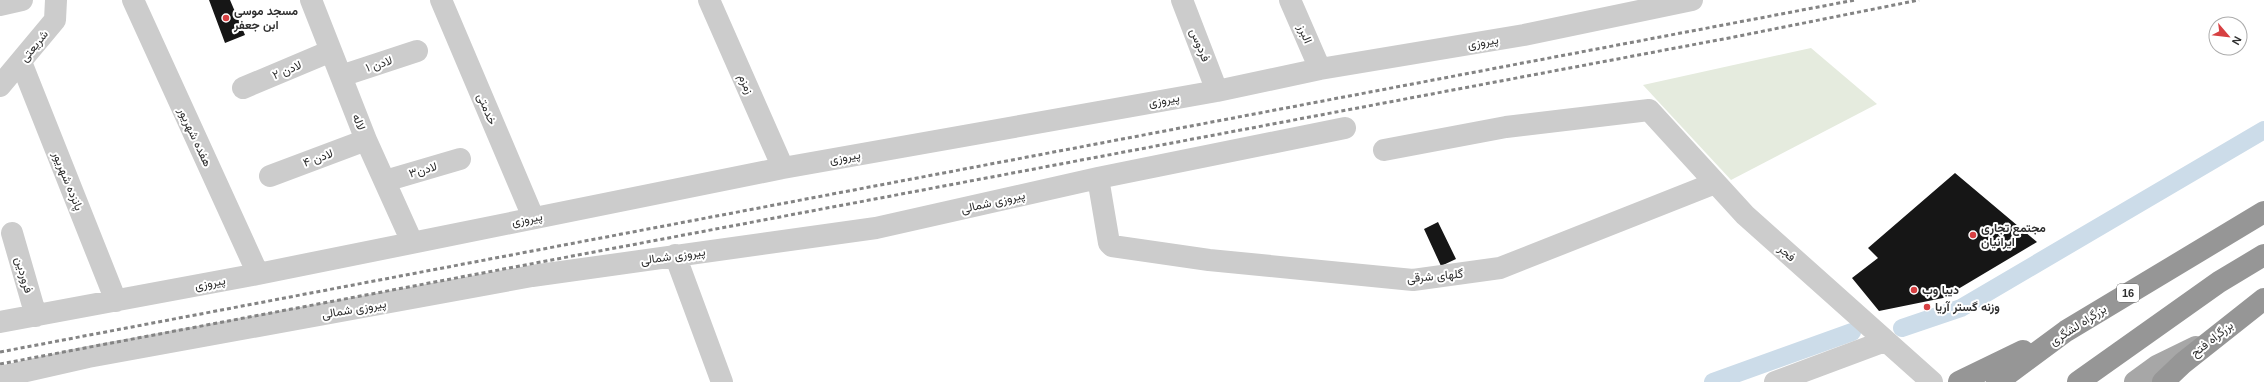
<svg xmlns="http://www.w3.org/2000/svg" width="2264" height="382" font-family="Helvetica,Vazirmatn,sans-serif">
<rect width="100%" height="100%" fill="#fff"/>
<path fill="#e5ebde" d="M1811,48L1877,104L1731,180L1643,85Z"/>
<g fill="none" stroke-linecap="round" stroke-linejoin="round">
<path stroke="#ccdce9" stroke-width="18" d="M1902,328L1961,308L2264,130
M1713,382L1852,332"/>
</g>
<path fill="#161616" d="M209,0H230L245,35L225,43Z
M1955,173L2037,242L1943,298L1879,311L1852,278L1878,258L1868,248Z
M1438,222L1456,259L1441,266L1424,229Z"/>
<g fill="none" stroke-linecap="round" stroke-linejoin="round">
<path stroke="#ccc" stroke-width="22" d="M133,0L258,274
M311,0L366,140L412,242
M441,0L533,217
M709,0L783,168
M1182,0L1217,91
M1290,0L1320,69
M0,5L22,0
M21,62L116,301
M341,76L417,51
M0,86L55,20L56,0
M243,88L331,51
M1384,150L1506,127L1649,110L1745,215L1932,382
M270,176L366,140
M1098,178L1109,243L1112,246L1209,260L1413,280L1500,268L1715,183
M385,181L460,159
M12,233L36,316
M675,255L722,382
M0,322L258,274L783,168L1217,91L1320,69L1524,35L1692,0
M0,377L88,357L532,276L876,228L1098,178L1345,128
M1775,382L1885,341"/>
<path stroke="#a7a7a7" stroke-width="22" d="M2135,382L2157,366L2196,347"/>
<path stroke="#969696" stroke-width="22" d="M1959,382L2023,351
M1997,382L2066,331L2264,212
M2078,382L2219,282L2264,255"/>
<path stroke="#848484" stroke-width="3" stroke-dasharray="4 3" stroke-linecap="butt" d="M0,352L1855,0
M0,364L1734,37L1919,0"/>
<path stroke="#969696" stroke-width="22" d="M2163,382L2183,363L2264,299"/>
</g>
<g fill="#d74042" stroke="#fff" stroke-width="1.5">
<circle cx="226" cy="18" r="4"/>
<circle cx="1973" cy="235" r="4"/>
<circle cx="1914" cy="290" r="4"/>
<circle cx="1927" cy="307" r="4"/>
</g>
<g text-anchor="middle" stroke-width="4" stroke-linejoin="round" paint-order="stroke">
<rect fill="#fff" stroke="#6d6d6d" stroke-width="1" x="2117" y="284" width="22" height="18" rx="3"/>
<g font-size="11" font-weight="bold" fill="#2f2f2f">
<text x="2128" y="297">16</text>
</g>
<g font-size="12" font-weight="bold" fill="#2f2f2f" stroke="#fff" text-anchor="start">
<text x="234" y="15">مسجد موسی<tspan x="234" dy="14">ابن جعفر</tspan></text>
<text x="1981" y="232">مجتمع تجاری<tspan x="1981" dy="14">ایرانیان</tspan></text>
<text x="1922" y="294">دیبا وب</text>
<text x="1935" y="311">وزنه گستر آریا</text>
</g>
<g font-size="12" fill="#2f2f2f" stroke="#fff">
<text transform="translate(1305 34) rotate(67)" y="4">البرز</text>
<text transform="translate(1483 42) rotate(-10)" y="4">پیروزی</text>
<text transform="translate(1200 45) rotate(68)" y="4">فردوس</text>
<text transform="translate(34 46) rotate(-51)" y="4">شریعتی</text>
<text transform="translate(379 64) rotate(-18)" y="4">لادن ۱</text>
<text transform="translate(287 70) rotate(-23)" y="4">لادن ۲</text>
<text transform="translate(746 84) rotate(66)" y="4">زمزم</text>
<text transform="translate(1164 100) rotate(-10)" y="4">پیروزی</text>
<text transform="translate(487 109) rotate(67)" y="4">خدمتی</text>
<text transform="translate(359 122) rotate(69)" y="4">لاله</text>
<text transform="translate(195 137) rotate(65)" y="4">هفده شهریور</text>
<text transform="translate(845 157) rotate(-10)" y="4">پیروزی</text>
<text transform="translate(318 158) rotate(-20)" y="4">لادن ۴</text>
<text transform="translate(423 170) rotate(-16)" y="4">لادن۳</text>
<text transform="translate(68 181) rotate(68)" y="4">پانزده شهریور</text>
<text transform="translate(993 202) rotate(-13)" y="4">پیروزی شمالی</text>
<text transform="translate(527 219) rotate(-11)" y="4">پیروزی</text>
<text transform="translate(1787 253) rotate(42)" y="4">فجر</text>
<text transform="translate(673 256) rotate(-8)" y="4">پیروزی شمالی</text>
<text transform="translate(24 275) rotate(74)" y="4">فروردین</text>
<text transform="translate(1435 276) rotate(-5)" y="4">گلهای شرقی</text>
<text transform="translate(210 283) rotate(-11)" y="4">پیروزی</text>
<text transform="translate(354 309) rotate(-10)" y="4">پیروزی شمالی</text>
<text transform="translate(2078 325) rotate(-33)" y="4">بزرگراه لشگری</text>
<text transform="translate(2212 339) rotate(-38)" y="4">بزرگراه فتح</text>
</g>
</g>
<g transform="translate(2228 36) rotate(118)"><circle r="19" fill="#ffffff" stroke="#acacac"/>
<path d="M0-3L7 15L0 10L-7 15Z" fill="#d74042"/>
<text y="-6" font-size="11" font-weight="bold" text-anchor="middle" fill="#2f2f2f">N</text>
</g>
</svg>
